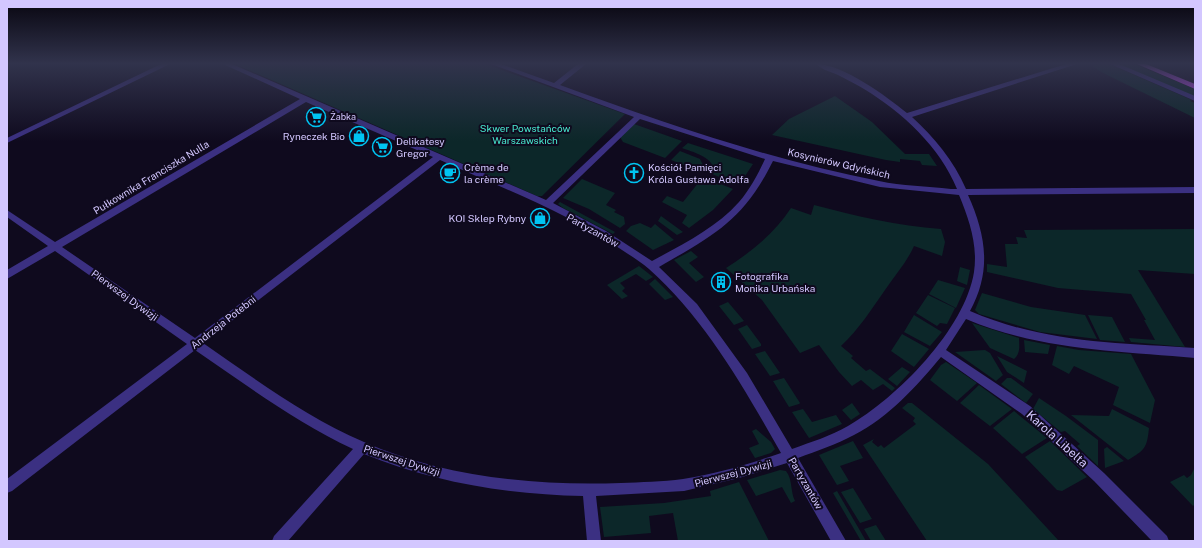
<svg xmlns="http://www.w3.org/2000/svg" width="1202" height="548" font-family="'Public Sans',sans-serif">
<rect width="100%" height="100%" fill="#0f0a1e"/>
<path fill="#0c2729" d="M235,64H485L625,114L542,196H537Z
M1097,64H1109L1192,100L1190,101L1195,103V118L1103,73L1092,66Z
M1117,64H1134L1195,89V97Z
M835,96L872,122L905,154H929L937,166L922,165L920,161L900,159V162L886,160L772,135L789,119Z
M634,124L682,141L665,158L623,142L620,137Z
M688,143L753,164L739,185L712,174C719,159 693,152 682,148Z
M680,151L700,159L703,165L699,171L671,160Z
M703,177L733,189L713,210L689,228L682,223L687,215L662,202L667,196L683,202Z
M582,179L615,193L606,205L616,210L614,212L624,217L625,224L620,228L589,209L563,198Z
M560,202L615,232L613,234L563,208L558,204Z
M814,205C856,216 898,226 941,229L945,242L942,256L914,246C907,262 895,275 885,290C871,310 859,329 841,346L853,356L851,358L866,371L870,369L895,388L892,391L883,384L873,390L861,380L852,386L839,372L819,345L800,353L762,300L726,268C751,252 774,234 791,208L811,215Z
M661,216L683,232L677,235L658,221Z
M640,223L651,228L655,224L674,240L653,250L626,231L631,226Z
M1195,229V274L1138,270L1185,347L1131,342L1129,338L1155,340L1144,320H1146L1131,294L1058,288L987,272V264L1007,267L1005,244H1018L1016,237L1027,238L1024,230Z
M691,251L698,257L689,263L704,277L696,282L674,260Z
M639,266L653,277L646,281L636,274L620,283L625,288L622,291L628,296L622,299L607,285Z
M960,267L970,270L967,285L957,281Z
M655,279L673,297L665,300L649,284Z
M938,280L965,288L956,308L929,294Z
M982,293L1031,307L1085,315L1097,339L1040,332L979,314L975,310Z
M928,295L955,308L947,324L940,323L937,326L916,313Z
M728,302L744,321L734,325L719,306Z
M914,315L942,332L930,346L904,332Z
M1088,315L1112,317L1125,342L1100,340Z
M972,323L1019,338C1019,346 1021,353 1014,359L990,348Z
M747,325L761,344V346L752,349L738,329Z
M902,334L929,349L914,367L891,351Z
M1024,340L1050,345L1048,354L1025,352Z
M1057,346L1079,350L1131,354L1155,400L1150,423L1113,405L1119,387L1074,366L1069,374L1052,365Z
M985,350L990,353L1003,375L996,381L955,352Z
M765,351L780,373L770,376L755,354Z
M997,356L1027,371L1024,383L1007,372Z
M946,362L977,383L957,401L930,380L941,365Z
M902,367L910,372L897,386L888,379Z
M784,378L800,403L799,404L789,407L773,381Z
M1007,378H1011L1033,394L1026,403L1001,384Z
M979,385L1012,409L990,426L960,403Z
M1039,398L1066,416L1098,440V466L1077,446L1080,444L1065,431L1061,432L1033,409Z
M852,403L860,414L851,420L842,410Z
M908,403H912L988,464L1059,541H927L863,445L874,439L872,442L878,447L881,445L884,448L916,424L913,421L915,418L902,408Z
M803,409L812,422L836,415L842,424L809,438L792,412Z
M1112,409L1149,428C1147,448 1145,450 1128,460L1071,415L1109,416Z
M1014,411L1047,438L1022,454L993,428Z
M756,429L771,442L775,449L771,453L755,458L749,448L759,444L752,431Z
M853,441L863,458L840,466L849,481L837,485L819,455Z
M1050,441L1087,477L1062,491L1057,490L1025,457Z
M1107,447L1124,461L1105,468L1104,449Z
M1195,467V504L1193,506L1170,482L1184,475L1187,478L1191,475Z
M780,470L786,471C793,480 790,491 795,501L791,503L782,487L756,496L747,480Z
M739,482L769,541H678L673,513L649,516L651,533L604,537L600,507L664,503L711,496L710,491Z
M853,488L872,519L860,523L841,492Z
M837,491L866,541H861L833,493Z
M876,525L886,541H871L864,529Z"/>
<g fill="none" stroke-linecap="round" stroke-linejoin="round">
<path fill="#3b3082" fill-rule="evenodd" d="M161,64H170L7,143V138Z
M223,64H232L546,200L634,117L491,64H501L554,83L578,64H586L560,85C665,123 770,160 879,181C902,186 927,186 951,189H957C940,147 903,113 864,89C857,85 848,80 840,76C832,72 822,70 816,64C843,64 886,96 907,113L1066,64H1077L912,117C934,137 954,161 966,189L1195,187V193L968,195C986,235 992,271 970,311C1044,343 1117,343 1195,348V358C1117,351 1039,350 966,319L946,350L1030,406L1104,473L1167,536L1169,541H1152L1094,481L1022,414L941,357C916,387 889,417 854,435C837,444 817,451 798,458L846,541H831L787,463L739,478L684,491L596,496L601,541H587L583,496C508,495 433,482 364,454L288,541H272L274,536L353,449C296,422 246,385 195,350L12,491L7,493V479L187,344L55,251L7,279V270L48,246L7,217V210L55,242L300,99ZM306,102L433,157L195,338L62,247ZM640,119L765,159C758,174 750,189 739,202C716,228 683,244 652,261L606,231L553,203ZM440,160C502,188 566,212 622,250C631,256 641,262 649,269C706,320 744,388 781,453C749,464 716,474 683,479C662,482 641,482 621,483C534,486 444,477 364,442C306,417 255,379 203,343ZM773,161L880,187L959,195C969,219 978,245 974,272C965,329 897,398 848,426C831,436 811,442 792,449L747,373L697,304L659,267C714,235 743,221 773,161Z
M1110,64H1119L1195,96V101Z"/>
<path fill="#cd4eff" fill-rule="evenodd" d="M1137,64H1146L1195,84V89Z"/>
</g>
<linearGradient id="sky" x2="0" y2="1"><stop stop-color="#080610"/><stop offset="0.45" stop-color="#31334c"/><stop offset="1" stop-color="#31334c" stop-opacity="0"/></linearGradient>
<rect width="1202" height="141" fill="url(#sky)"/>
<defs>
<symbol id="supermarket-ring" viewBox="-11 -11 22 22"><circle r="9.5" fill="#0f0a1e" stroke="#00c4f2" stroke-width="1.5"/><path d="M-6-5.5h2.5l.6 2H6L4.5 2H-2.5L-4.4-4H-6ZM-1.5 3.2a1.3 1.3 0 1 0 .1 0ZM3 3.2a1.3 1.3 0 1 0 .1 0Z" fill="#00c4f2"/></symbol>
<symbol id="shop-ring" viewBox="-11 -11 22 22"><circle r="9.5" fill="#0f0a1e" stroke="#00c4f2" stroke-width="1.5"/><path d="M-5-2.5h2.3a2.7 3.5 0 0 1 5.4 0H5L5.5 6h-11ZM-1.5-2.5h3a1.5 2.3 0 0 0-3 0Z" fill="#00c4f2"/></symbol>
<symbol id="cafe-ring" viewBox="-11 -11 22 22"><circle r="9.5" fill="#0f0a1e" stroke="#00c4f2" stroke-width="1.5"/><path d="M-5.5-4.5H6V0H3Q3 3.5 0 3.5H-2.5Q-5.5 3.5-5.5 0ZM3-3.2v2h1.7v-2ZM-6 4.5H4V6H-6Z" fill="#00c4f2"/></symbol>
<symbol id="church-ring" viewBox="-11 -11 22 22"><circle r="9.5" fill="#0f0a1e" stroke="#00c4f2" stroke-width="1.5"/><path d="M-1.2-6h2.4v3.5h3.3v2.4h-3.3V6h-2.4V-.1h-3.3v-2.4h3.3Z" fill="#00c4f2"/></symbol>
<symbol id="building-ring" viewBox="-11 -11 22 22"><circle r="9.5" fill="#0f0a1e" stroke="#00c4f2" stroke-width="1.5"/><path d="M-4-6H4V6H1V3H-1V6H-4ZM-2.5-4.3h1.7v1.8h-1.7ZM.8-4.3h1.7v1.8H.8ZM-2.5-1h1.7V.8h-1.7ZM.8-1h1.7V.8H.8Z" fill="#00c4f2"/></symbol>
</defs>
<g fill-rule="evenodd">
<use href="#supermarket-ring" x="305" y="106" width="22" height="22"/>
<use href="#shop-ring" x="348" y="125" width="22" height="22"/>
<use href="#supermarket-ring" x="371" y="136" width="22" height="22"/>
<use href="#cafe-ring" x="439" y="162" width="22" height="22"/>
<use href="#church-ring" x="623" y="162" width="22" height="22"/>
<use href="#shop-ring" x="529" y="207" width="22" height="22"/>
<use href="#building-ring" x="710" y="271" width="22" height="22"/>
</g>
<g text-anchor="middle" stroke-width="4" stroke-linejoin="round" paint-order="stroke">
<g font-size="9" fill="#d3c7ff" stroke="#0f0a1e" text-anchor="start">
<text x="330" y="120">Żabka</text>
</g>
<g font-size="10" fill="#48ead0" stroke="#0f0a1e">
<text x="525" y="132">Skwer Powstańców<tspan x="525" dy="12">Warszawskich</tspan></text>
</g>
<g font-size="10" fill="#d3c7ff" stroke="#0f0a1e" text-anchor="start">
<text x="345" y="140" text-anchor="end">Ryneczek Bio</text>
<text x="396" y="145">Delikatesy<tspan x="396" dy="12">Gregor</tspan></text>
<text x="464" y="171">Crème de<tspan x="464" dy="12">la crème</tspan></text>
<text x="648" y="171">Kościół Pamięci<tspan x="648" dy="12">Króla Gustawa Adolfa</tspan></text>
<text x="526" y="222" text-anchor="end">KOI Sklep Rybny</text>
<text x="735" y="280">Fotografika<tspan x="735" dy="12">Monika Urbańska</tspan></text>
</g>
<g font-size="10" fill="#d3c7ff" stroke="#0f0a1e">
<text transform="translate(839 163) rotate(13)" y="4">Kosynierów Gdyńskich</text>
<text transform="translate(151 177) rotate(-31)" y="4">Pułkownika Franciszka Nulla</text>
<text transform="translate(593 230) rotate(29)" y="4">Partyzantów</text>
<text transform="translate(125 295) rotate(36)" y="4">Pierwszej Dywizji</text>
<text transform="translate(223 322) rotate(-38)" y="4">Andrzeja Potebni</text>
<text transform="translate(402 460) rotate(18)" y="4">Pierwszej Dywizji</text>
<text transform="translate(733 473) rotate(-15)" y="4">Pierwszej Dywizji</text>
<text transform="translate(806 483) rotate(60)" y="4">Partyzantów</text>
</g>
<g font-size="12" fill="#d3c7ff" stroke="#0f0a1e">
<text transform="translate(1057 439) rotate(42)" y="4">Karola Libelta</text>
</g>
</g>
<rect width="1202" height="548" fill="none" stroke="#d3c7ff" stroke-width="16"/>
</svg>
